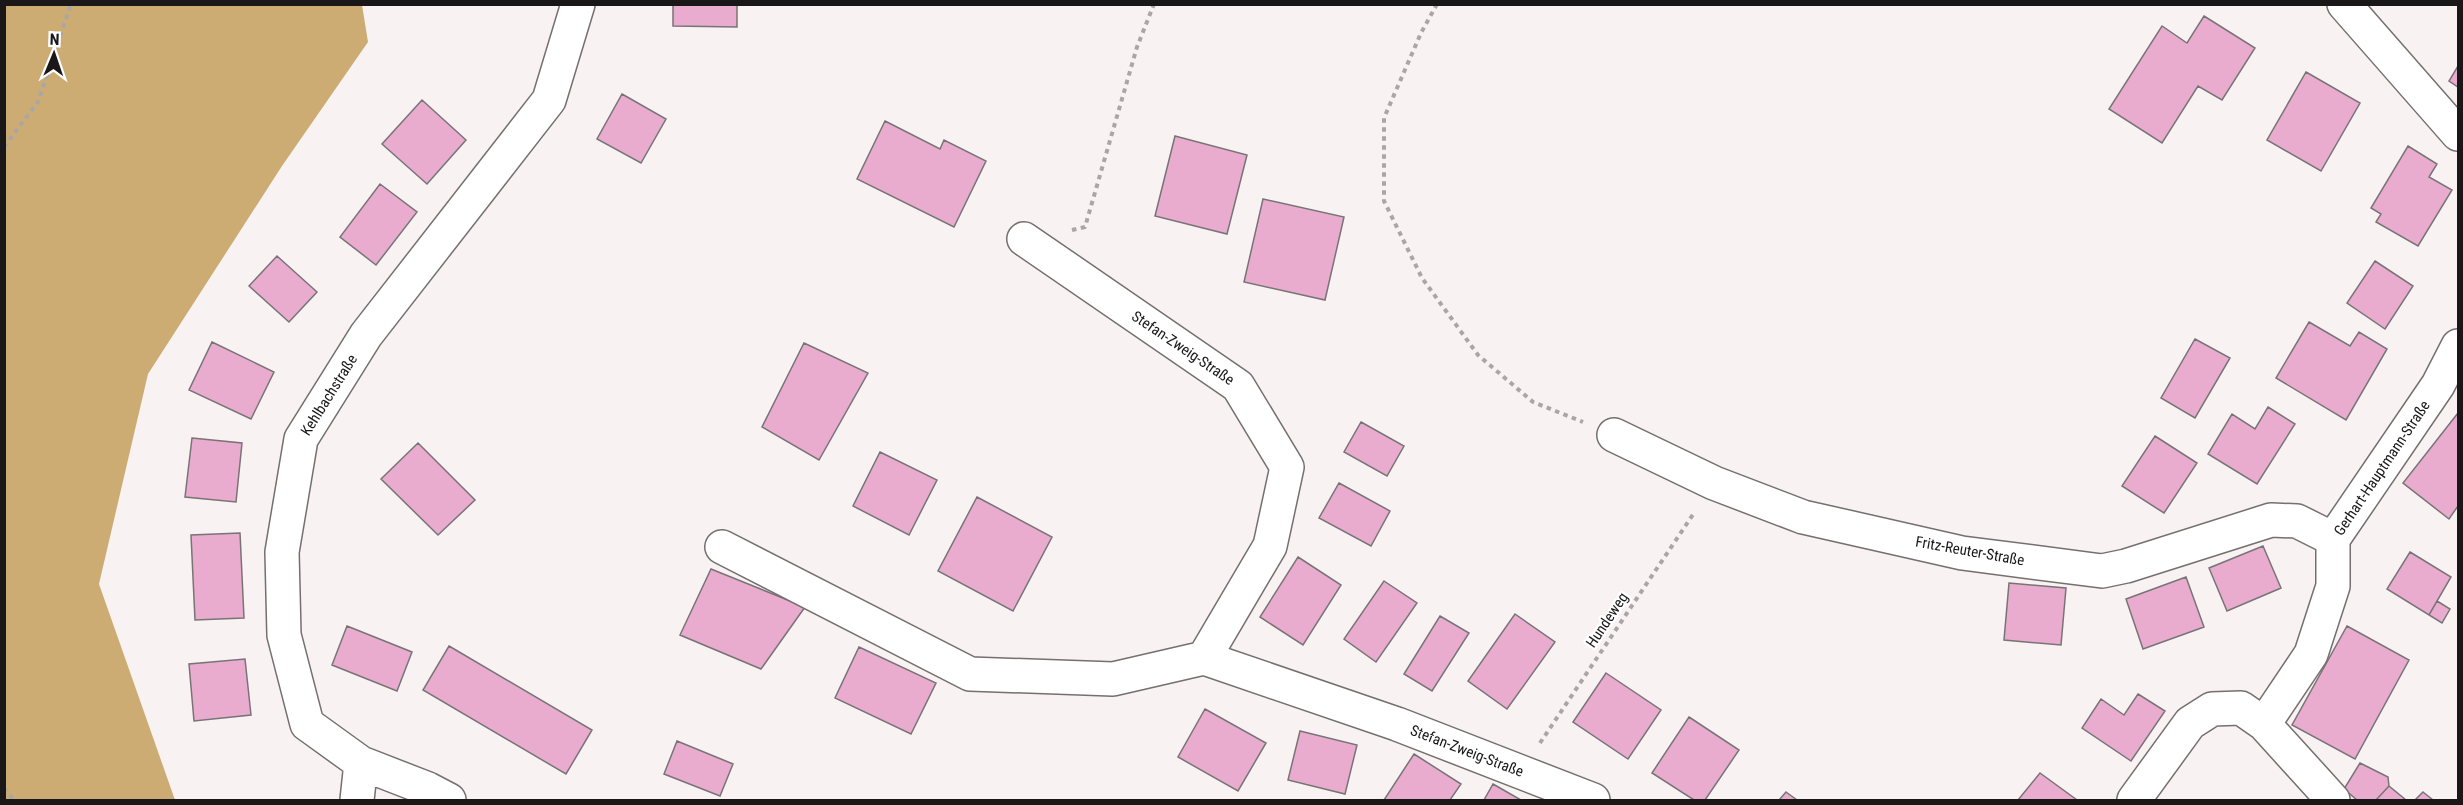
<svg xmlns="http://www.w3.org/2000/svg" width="2463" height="805" font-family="'Roboto Condensed',sans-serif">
<rect width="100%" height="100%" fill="#f8f2f2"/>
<path fill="#cdac74" d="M5,4L362,5L368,42L282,166L148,374L99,584L175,800H5Z"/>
<path fill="#e9acce" stroke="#787476" stroke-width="1.5" d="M673,4H737V27L673,26Z
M2204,16L2255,48L2222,100L2198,86L2162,143L2109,109L2162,26L2187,43Z
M2458,66V87L2449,81Z
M2306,72L2360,103L2321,171L2267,140Z
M622,94L666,119L641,163L597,139Z
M422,100L466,140L427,184L382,144Z
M885,121L940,149L944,140L986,161L954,227L857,179Z
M1175,136L1247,155L1227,234L1155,216Z
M2408,146L2437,164L2429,177L2452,190L2418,246L2376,222L2381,214L2371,208Z
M380,184L417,212L376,265L340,237Z
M1263,199L1344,217L1325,300L1244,282Z
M277,256L317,292L289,322L249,286Z
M2375,261L2413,286L2385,329L2347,303Z
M2309,322L2350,346L2359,332L2387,349L2346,420L2276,378Z
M2195,339L2230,358L2195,418L2161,398Z
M212,342L274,372L251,419L189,390Z
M804,343L868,373L819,460L762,427Z
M2268,407L2295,424L2257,484L2208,454L2232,414L2255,429Z
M2458,413V506L2449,519L2403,483Z
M1361,422L1404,446L1387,476L1344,452Z
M2155,436L2197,463L2164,513L2122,486Z
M192,438L242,443L236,502L185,497Z
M418,443L475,500L438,535L381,479Z
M880,452L937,480L909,535L853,506Z
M1339,483L1390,511L1371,546L1319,518Z
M977,497L1052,537L1013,611L938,571Z
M240,533L244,618L195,620L191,535Z
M2263,546L2281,588L2227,611L2209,568Z
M2410,552L2451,577L2429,615L2387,589Z
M1298,557L1341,585L1303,645L1260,617Z
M711,569L805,607L761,669L680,635Z
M2186,577L2204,627L2143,649L2126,599Z
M1384,581L1417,603L1376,662L1344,639Z
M2009,583L2066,588L2061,645L2004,640Z
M2437,601L2450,609L2442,623L2429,615Z
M1515,614L1555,642L1507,709L1468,681Z
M1440,616L1469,633L1432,691L1404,674Z
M347,626L412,652L397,691L332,665Z
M2347,626L2409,660L2355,759L2292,725Z
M449,646L592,730L566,774L423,690Z
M859,647L936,683L911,734L835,698Z
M245,659L251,715L194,721L189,664Z
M1606,673L1661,710L1628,759L1573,722Z
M2138,694L2165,711L2131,761L2082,728L2101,699L2124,715Z
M1205,709L1266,743L1238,791L1178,757Z
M1689,717L1739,750L1705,800H1694L1652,773Z
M1300,731L1357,745L1345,794L1288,780Z
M677,741L733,764L720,796L664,774Z
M1414,754L1461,784L1450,800H1384Z
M2360,763L2388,777L2389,786L2376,800H2357L2344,789Z
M2040,773L2077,800H2018Z
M1493,784L1521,800H1484Z
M2389,786L2406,800H2376Z
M1786,792L1797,800H1779Z
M2423,792L2433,800H2415Z"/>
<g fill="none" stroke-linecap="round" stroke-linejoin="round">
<defs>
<path id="street" d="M2344,4L2458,134
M1024,239L1238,386L1287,467L1270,546L1204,658
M1614,435L1714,483L1803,517L1962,553L2102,571L2126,566L2271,520L2297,521L2333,539
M722,547L970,674L1113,679L1204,658L1397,724L1593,800
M2264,724L2311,654L2333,586V539L2438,385L2458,346
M357,800L361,763
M449,800L428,789L361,763L307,724L284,635L282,552L301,439L366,335L549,100L578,4
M2134,800L2190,723L2212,709L2241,708L2264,724L2333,800"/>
</defs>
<use href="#street" stroke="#756f6f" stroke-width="36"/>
<path stroke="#aba6a6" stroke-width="4" stroke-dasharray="4.5 4.5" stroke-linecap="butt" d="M1437,4L1421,33L1384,118V201L1422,278L1478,355L1533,402L1583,422
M4,147L38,102L71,4
M1072,230L1085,227L1137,47L1154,4
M1540,743L1694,513
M4,788L14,800"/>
<use href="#street" stroke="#fff" stroke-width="33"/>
</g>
<g text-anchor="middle" stroke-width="4.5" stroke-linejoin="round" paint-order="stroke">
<g font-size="15" fill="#191717" stroke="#fff">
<text transform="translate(1183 348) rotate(34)" y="5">Stefan-Zweig-Straße</text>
<text transform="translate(329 395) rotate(-58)" y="5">Kehlbachstraße</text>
<text transform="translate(2382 468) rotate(-56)" y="5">Gerhart-Hauptmann-Straße</text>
<text transform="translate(1970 551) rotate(10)" y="5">Fritz-Reuter-Straße</text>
<text transform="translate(1607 620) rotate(-56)" y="5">Hundeweg</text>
<text transform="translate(1467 751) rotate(21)" y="5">Stefan-Zweig-Straße</text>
</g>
</g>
<rect width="2463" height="805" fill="none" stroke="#191717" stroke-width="12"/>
<g transform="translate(54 54) rotate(2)" stroke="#ffffff" stroke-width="4.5" paint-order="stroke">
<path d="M0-4.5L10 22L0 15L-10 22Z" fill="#191717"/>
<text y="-9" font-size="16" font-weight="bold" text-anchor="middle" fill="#191717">N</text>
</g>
</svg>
